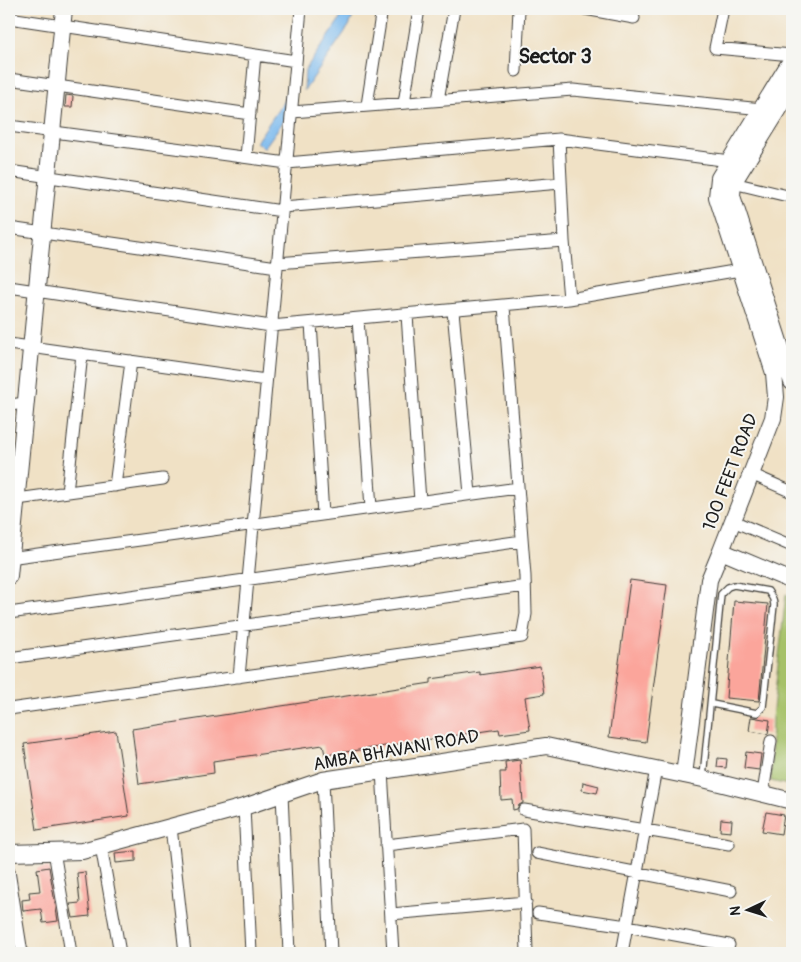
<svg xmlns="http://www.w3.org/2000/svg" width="801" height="962" font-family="Pangolin,sans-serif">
<rect width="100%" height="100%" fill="#f6f6f2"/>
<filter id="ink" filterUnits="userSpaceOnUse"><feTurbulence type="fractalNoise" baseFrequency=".02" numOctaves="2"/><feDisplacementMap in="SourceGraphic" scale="10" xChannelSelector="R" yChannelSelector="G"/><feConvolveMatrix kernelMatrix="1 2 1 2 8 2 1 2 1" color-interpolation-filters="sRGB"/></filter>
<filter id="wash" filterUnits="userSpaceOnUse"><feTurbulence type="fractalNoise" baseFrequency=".0096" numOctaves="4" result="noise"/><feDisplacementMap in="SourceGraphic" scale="20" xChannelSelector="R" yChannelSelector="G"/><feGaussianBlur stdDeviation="1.12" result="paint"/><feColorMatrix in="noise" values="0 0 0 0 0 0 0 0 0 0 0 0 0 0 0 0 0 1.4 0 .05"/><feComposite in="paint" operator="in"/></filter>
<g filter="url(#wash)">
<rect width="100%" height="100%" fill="#f0e1c5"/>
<path fill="#a6c167" stroke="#616e42" d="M786,594L792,597V786L771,781L772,718Z"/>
<path fill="#7ab9ee" stroke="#4b6a85" d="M344,9H356L349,26L304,91L305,70L340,19Z
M286,98L285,119L264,148L256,142Z"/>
<g id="blocks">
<path fill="#fba59b" d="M66,95L73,96L72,107H65Z
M630,580L667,585L646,742L609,737Z
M734,601L768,604L759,701L726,698Z
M540,666L544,694L525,697L530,730L500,734L499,729L325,755L323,745L213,761L214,773L139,784L132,729L431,683V679L480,672V675Z
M751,717L770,720L768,734L749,731Z
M116,731L129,816L37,830L24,744Z
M746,752L761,754L759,770L744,768Z
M718,758L727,759L726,768L717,767Z
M520,760L523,803L519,805L517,809L513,810L512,799L501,800L500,772H506L505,762Z
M583,782L599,786L597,793L582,790Z
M766,812L784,815L781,834L762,831Z
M721,819L732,820L731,832L720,831Z
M136,851V861L116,863L115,853Z
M49,867L58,921L43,923L41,909L23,911L22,900L30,899L29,892L40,891L37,869Z
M85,872L90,916L73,918L70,904L80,903L77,873Z"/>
</g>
</g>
<g filter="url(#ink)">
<use href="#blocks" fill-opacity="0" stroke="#3c3a35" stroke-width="1"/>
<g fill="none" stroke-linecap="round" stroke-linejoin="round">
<defs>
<path id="lane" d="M703,777L721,594L728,587L734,585L768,591L773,599L774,605L763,707L757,713L712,704"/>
<path id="street" d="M585,9L634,18
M723,9L715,48L792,55
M9,18L296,61
M516,71L519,9
M9,79L250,114
M438,100L454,9
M404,103L419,9
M367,105L382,9
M292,112L573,90L762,109
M9,126L287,163L559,139L730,161
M559,139L564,241L569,299
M246,157L255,55
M9,171L282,211
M733,183L792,197
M283,207L561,183
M9,228L277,267
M277,263L564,241
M9,287L271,326L569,299L740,270
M453,311L470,494
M407,315L420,501
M358,319L371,508
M311,323L323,515
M9,344L266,380
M9,405L26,403
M751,474L792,492
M115,486L131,361
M67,492L82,354
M10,500L163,479
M733,521L792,546
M9,558L518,488
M9,613L522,541
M9,658L525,586
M239,677L301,9
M9,709L522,637L526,614L525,576L504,306
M382,771L393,953
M323,780L331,953
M763,793L771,741
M282,794L289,953
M244,807L251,953
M524,810L729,844
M171,827L185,953
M386,845L523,829L527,953
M101,846L120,953
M54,851L71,953
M537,853L731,891
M9,871L22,953
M538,913L627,926L729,945
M391,914L526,902
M622,953L656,769"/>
<path id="secondary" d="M792,59L719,178L717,197L774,373L776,397L773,418L721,551L792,581
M792,88L733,183L732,196L792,382
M9,576L64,9
M684,775L709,580L721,551
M9,853L82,851L244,807L323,780L546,746L703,779L792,801"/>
</defs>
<use href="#lane" stroke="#3c3a35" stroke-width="8"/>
<use href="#street" stroke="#3c3a35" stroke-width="13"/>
<use href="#secondary" stroke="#3c3a35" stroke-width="18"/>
<use href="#lane" stroke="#fff" stroke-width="5.5"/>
<use href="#street" stroke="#fff" stroke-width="11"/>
<use href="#secondary" stroke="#fff" stroke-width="16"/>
</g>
</g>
<g text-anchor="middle" stroke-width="4" stroke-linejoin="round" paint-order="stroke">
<g font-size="18" fill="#1c1c1c" stroke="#f6f6f2">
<text transform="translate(730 472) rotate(-69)" y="6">100 FEET ROAD</text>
<text transform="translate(396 750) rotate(-10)" y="6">AMBA BHAVANI ROAD</text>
</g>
<g font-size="20" font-weight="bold" fill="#1c1c1c" stroke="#f6f6f2">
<text x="555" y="63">Sector 3</text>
</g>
</g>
<rect width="801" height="962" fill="none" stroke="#f6f6f2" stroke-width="30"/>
<g transform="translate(748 910) rotate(266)" stroke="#f6f6f2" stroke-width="4" paint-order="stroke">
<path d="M0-4L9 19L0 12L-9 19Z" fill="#1c1c1c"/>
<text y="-8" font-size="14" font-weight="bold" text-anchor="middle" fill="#1c1c1c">N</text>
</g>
</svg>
